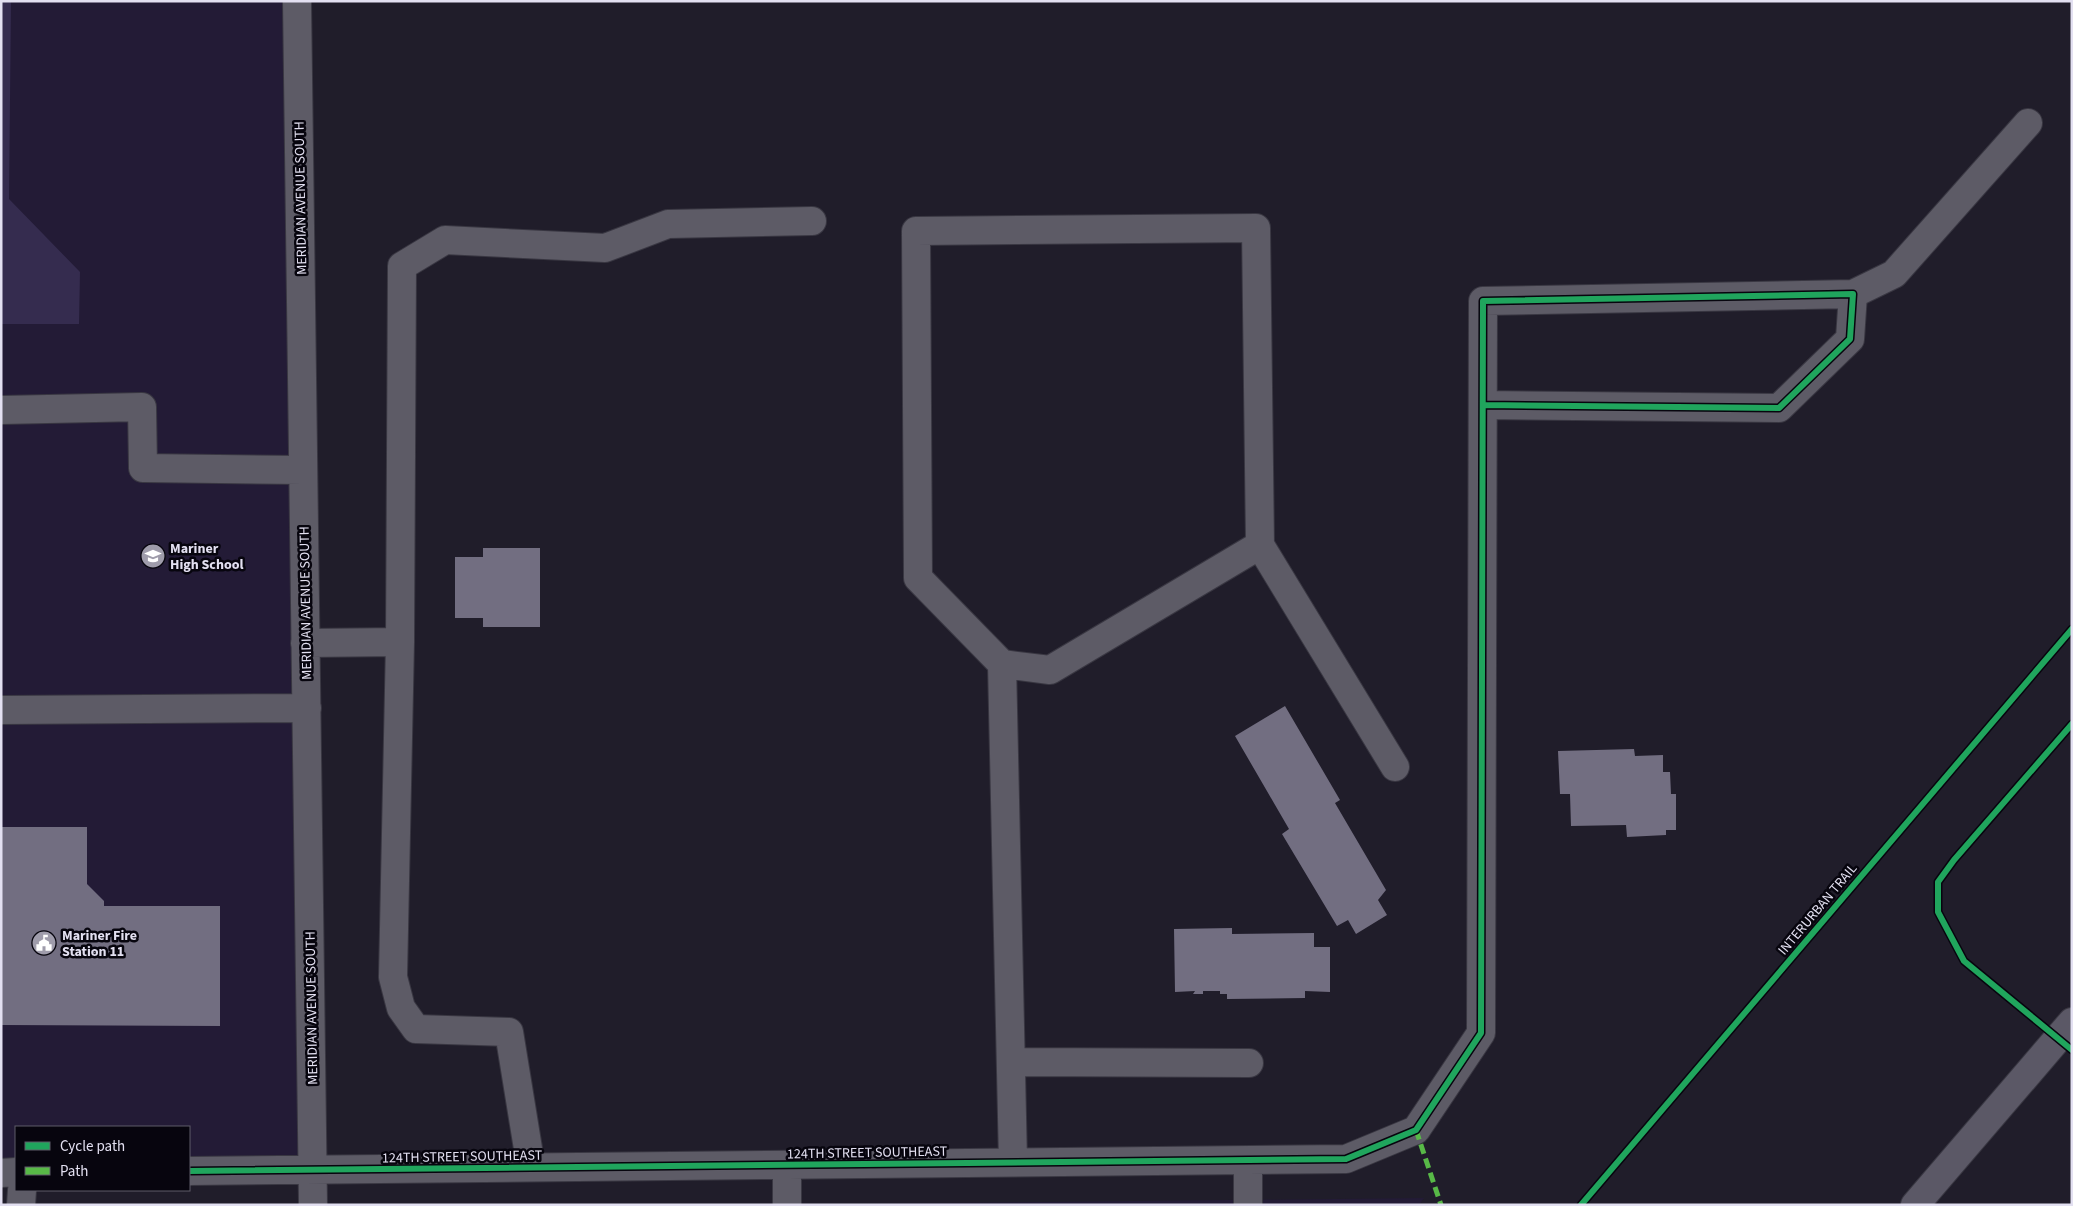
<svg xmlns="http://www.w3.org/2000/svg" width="2073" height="1206" font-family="'Source Sans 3',sans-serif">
<rect width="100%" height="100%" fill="#201d2a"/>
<path fill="#231b36" d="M1,1H297L313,1170L189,1171V1127H16V1172L1,1173Z
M1424,1198L1419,1205H766Z"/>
<path fill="#352c4f" d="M1,1H11L9,199L80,272L79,324H1Z"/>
<path fill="#726e81" d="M483,548H540V627H483V618H455V557H483Z
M1285,706L1340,800L1335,803L1386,890L1378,900L1387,915L1356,934L1348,920L1337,926L1282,834L1289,829L1235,736Z
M1634,749L1635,756L1663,755V772H1670L1671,794H1676V830H1666V835L1627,837L1626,825L1571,826L1570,794H1560L1558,751Z
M1,827H87V884L104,901V906H220V1026L1,1025Z
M1232,928V934L1314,933V947H1330V992L1305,991V998L1227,999V994H1220V991H1203V994H1193L1195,991L1175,992L1174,929Z"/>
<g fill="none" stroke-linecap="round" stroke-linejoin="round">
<defs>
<path id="minor" d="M297,1L313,1205
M1853,294L1894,274L2028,123
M1,410L142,407L143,468L303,470
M1260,545L1395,767
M400,642L402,266L445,240L605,248L668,224L812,221
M305,643L400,642L393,977L401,1008L416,1029L509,1032L531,1167
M1002,664L1050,670L1260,545L1256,228L916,231L918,578L1002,664L1013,1162
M1,710L307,708
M1011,1062L1249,1063
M189,1171L1346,1159L1416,1130L1481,1033L1483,301L1853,294L1850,339L1779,408L1483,405
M1,1173L16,1172
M21,1205L22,1190
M787,1205V1165
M1248,1205V1161"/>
<path id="highway" d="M1915,1205L2072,1022"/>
</defs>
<use href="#minor" stroke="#393742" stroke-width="30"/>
<use href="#highway" stroke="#393742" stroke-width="30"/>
<use href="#minor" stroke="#5d5b66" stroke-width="28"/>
<use href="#highway" stroke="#5b5866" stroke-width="28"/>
<path stroke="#58b947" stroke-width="5" stroke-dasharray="10 5" stroke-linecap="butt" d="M1416,1130L1441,1205"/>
<defs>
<path id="cycleway" d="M2072,724L1954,860L1938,882V912L1964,961L2072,1050
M189,1171L1346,1159L1416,1130L1481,1033L1483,301L1853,294L1850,339L1779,408L1483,405
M1581,1205L2072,629"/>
</defs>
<use href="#cycleway" stroke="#07050e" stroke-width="9"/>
<use href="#cycleway" stroke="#20a55d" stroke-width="6"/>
</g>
<defs>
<symbol id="school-disc" viewBox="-11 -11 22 22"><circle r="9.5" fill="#9f9cab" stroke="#07050e"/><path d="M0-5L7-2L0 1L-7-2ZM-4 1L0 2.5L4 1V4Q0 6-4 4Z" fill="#fff"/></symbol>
<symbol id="civic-disc" viewBox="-11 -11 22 22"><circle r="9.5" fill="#9f9cab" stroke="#07050e"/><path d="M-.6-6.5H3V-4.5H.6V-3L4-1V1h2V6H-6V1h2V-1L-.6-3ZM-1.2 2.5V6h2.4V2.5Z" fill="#fff"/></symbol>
</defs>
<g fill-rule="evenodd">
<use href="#school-disc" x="139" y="542" width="28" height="28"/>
<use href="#civic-disc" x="30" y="929" width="28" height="28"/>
</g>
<g text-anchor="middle" stroke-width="5" stroke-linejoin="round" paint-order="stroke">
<g font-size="14" fill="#e3e0f1" stroke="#07050e">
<text transform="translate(300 198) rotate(-91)" y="5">MERIDIAN AVENUE SOUTH</text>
<text transform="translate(305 603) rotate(-91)" y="5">MERIDIAN AVENUE SOUTH</text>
<text transform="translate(1817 909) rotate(-50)" y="5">INTERURBAN TRAIL</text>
<text transform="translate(311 1008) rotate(-91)" y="5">MERIDIAN AVENUE SOUTH</text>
<text transform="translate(867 1152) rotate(-1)" y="5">124TH STREET SOUTHEAST</text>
<text transform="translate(462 1156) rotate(-1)" y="5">124TH STREET SOUTHEAST</text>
</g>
<g font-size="14" font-weight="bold" fill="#e3e0f1" stroke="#07050e" text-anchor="start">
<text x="170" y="553">Mariner<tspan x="170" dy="16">High School</tspan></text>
<text x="62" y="940">Mariner Fire<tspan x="62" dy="16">Station 11</tspan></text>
</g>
</g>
<rect width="2073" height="1206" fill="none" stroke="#e3e0f1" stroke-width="5"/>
<rect x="15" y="1126" width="175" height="65" fill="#07050e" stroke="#5f5d69"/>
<rect x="25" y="1142" width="25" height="8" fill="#20a55d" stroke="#5f5d69"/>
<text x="60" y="1151" font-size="15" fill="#e3e0f1">Cycle path</text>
<rect x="25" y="1167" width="25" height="8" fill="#58b947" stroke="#5f5d69"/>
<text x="60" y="1176" font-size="15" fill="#e3e0f1">Path</text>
</svg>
